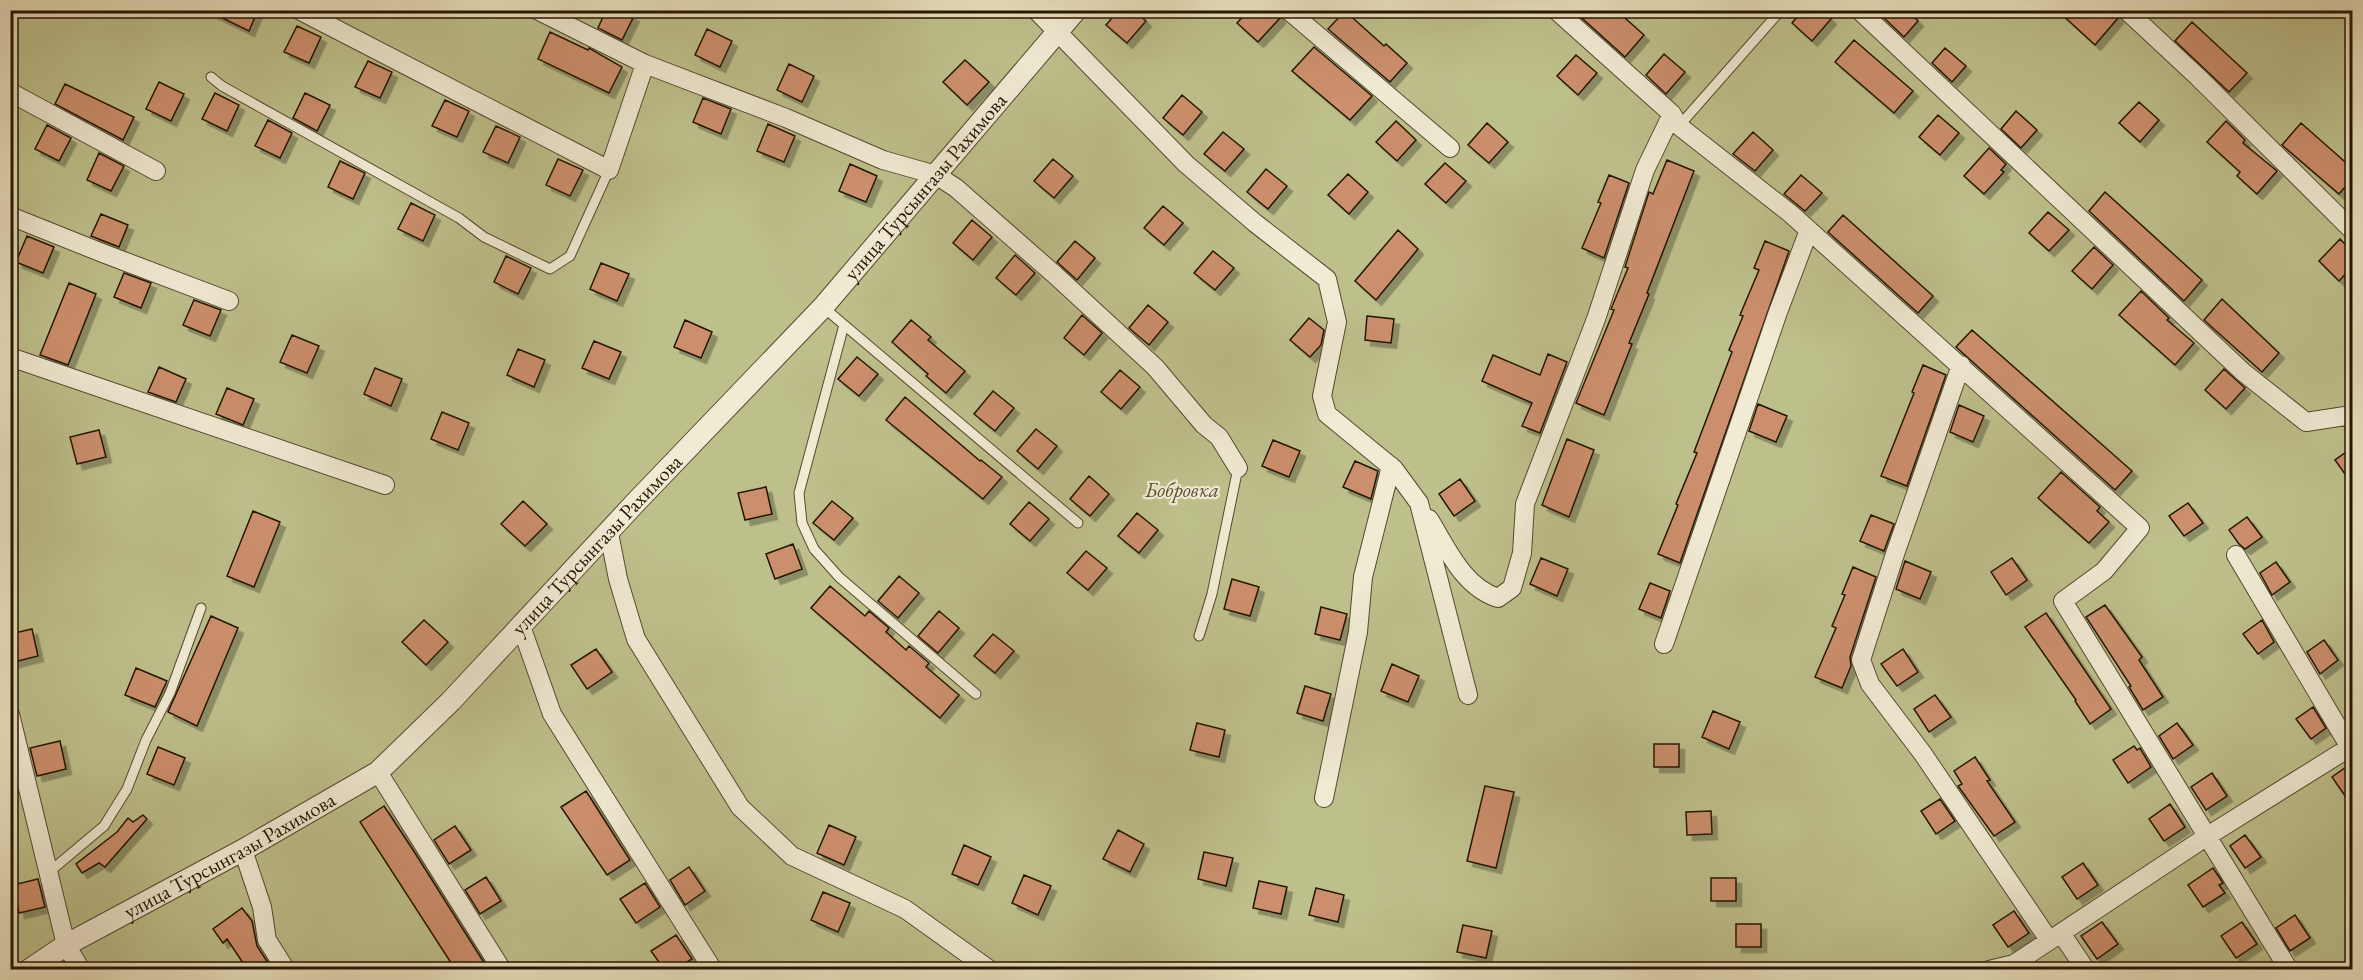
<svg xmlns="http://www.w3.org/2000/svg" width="2363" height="980" font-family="'EB Garamond',serif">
<defs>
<filter id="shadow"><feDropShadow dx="5.5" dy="5.5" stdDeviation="0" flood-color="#0004"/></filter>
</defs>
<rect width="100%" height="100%" fill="#e9e0bd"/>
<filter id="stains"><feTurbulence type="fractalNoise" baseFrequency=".00333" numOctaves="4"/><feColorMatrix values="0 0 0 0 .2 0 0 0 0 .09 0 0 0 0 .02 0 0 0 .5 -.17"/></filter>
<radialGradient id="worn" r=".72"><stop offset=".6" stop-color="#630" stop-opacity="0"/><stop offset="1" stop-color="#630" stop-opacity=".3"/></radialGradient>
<path fill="#bec08c" stroke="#716a46" stroke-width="1.5" d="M11,11H2352V969H11Z"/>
<path fill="#cc8f6d" stroke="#241501" stroke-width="1.5" filter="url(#shadow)" d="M206,10H258L249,31Z
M606,10H622L634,16L622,40L598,28Z
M1119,10H1134L1146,21L1127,43L1106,25Z
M1249,10H1277L1280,18L1258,42L1237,23Z
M1573,10H1616L1644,35L1625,57Z
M1803,10H1822L1831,19L1812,41L1792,23Z
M1891,10H1907L1918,21L1904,37L1884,18Z
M2057,10H2115L2118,18L2095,45Z
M1345,11L1384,46L1386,44L1407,63L1390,82L1328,29Z
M2192,22L2247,73L2229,92L2175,41Z
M297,26L321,37L309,63L284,52Z
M707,29L732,41L720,67L695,55Z
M550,32L588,50L589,48L622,67L609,93L538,59Z
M1854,40L1913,91L1894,113L1835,62Z
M1314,47L1372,96L1350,120L1292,71Z
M1945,48L1966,66L1952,82L1932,63Z
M1664,54L1685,72L1666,94L1646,75Z
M1576,55L1597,73L1578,95L1557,76Z
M965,60L989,82L967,105L943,82Z
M368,61L392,72L380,98L355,87Z
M789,64L814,76L802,102L777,90Z
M159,82L184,94L171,121L146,109Z
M65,84L134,117L123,140L55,104Z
M215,93L239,105L227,131L202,119Z
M305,93L330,105L317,131L293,118Z
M1182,95L1202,112L1183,135L1163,118Z
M703,98L731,109L721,134L693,122Z
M445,100L469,111L457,137L432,126Z
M2139,102L2159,120L2140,142L2119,123Z
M2016,111L2037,130L2021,148L2001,129Z
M1938,115L1959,133L1940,155L1919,137Z
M268,120L292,133L280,158L255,146Z
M1396,121L1416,140L1397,161L1376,142Z
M2226,121L2245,140L2243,143L2277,171L2257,194L2237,176L2240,172L2207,142Z
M1487,123L1508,142L1489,163L1468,145Z
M2301,123L2352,168V179L2339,194L2282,145Z
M768,124L795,136L784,162L757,151Z
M47,125L71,138L59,161L35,149Z
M496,126L520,137L508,163L483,152Z
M1223,132L1244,149L1225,171L1204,154Z
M1753,132L1773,150L1755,171L1733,154Z
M1989,148L2006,164L2001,170L2004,172L1984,194L1964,176Z
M99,153L124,166L111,191L87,180Z
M558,159L583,170L570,196L546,185Z
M1053,159L1073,176L1054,198L1034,181Z
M1667,160L1694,171L1647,293L1649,294L1629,343L1632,344L1604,415L1576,403L1614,310L1611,309L1628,268L1625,267L1649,192L1653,194Z
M340,161L365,173L353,199L328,187Z
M1445,163L1466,181L1446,203L1425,184Z
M850,164L877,176L866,202L839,191Z
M1266,169L1287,186L1268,209L1247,192Z
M1348,174L1368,192L1349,214L1328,195Z
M1609,175L1629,183L1604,258L1582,248L1601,203L1598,202Z
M1801,175L1822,193L1805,211L1784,194Z
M2105,192L2202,280L2184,301L2089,211Z
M411,203L435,215L423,241L398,229Z
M1163,206L1183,223L1164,245L1144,228Z
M2048,212L2069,230L2049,251L2029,233Z
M101,214L128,225L119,247L91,236Z
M1843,215L1933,296L1918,313L1828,232Z
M972,220L992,237L973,260L953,243Z
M1398,230L1418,249L1376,300L1355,281Z
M27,236L54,247L43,273L16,262Z
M2340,239L2352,251V267L2339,281L2319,261Z
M1075,241L1095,258L1077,280L1057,262Z
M1765,241L1789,251L1680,563L1658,554L1678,505L1676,504L1697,453L1694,452L1732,352L1729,350L1743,316L1740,315L1759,270L1754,268Z
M2094,247L2113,265L2092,289L2072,271Z
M1213,251L1234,268L1215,290L1194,273Z
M1015,255L1035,273L1016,295L996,278Z
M506,256L531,268L518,294L494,282Z
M601,263L629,274L617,301L590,289Z
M124,273L151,283L141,308L114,297Z
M69,283L96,294L68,365L40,355Z
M2141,291L2169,318L2167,320L2194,343L2175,365L2119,315Z
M2222,299L2279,353L2262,372L2204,320Z
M194,300L221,310L210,336L183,325Z
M1148,305L1168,322L1149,345L1129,328Z
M1082,315L1102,333L1084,355L1064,338Z
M1367,316L1394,319L1391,343L1365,340Z
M1309,318L1324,330L1321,345L1310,357L1290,340Z
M685,320L712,332L701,358L674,347Z
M911,320L931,337L928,340L965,371L946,393L926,376L928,374L892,342Z
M1972,330L2132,471L2115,490L1956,347Z
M292,335L319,346L307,373L280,362Z
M594,341L621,352L609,379L582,368Z
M518,349L545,360L534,387L507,375Z
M1548,354L1567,362L1540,433L1522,426L1532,403L1482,381L1493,355L1540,375Z
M857,357L878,374L859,396L838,379Z
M1923,365L1946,375L1907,486L1881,476L1914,393L1912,392Z
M159,367L186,379L176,402L148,392Z
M375,368L402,379L391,406L364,394Z
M2224,369L2245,388L2226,409L2205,390Z
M1120,370L1140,387L1121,409L1101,392Z
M227,388L254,399L243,425L216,414Z
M993,391L1014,408L995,431L974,414Z
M905,397L980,461L981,460L1002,477L983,499L886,420Z
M1758,404L1787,416L1776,442L1749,431Z
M1959,405L1984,416L1973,442L1950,432Z
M442,412L469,423L458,450L431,439Z
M1036,429L1057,446L1038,469L1017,451Z
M99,430L106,457L77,464L70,437Z
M1567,439L1594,450L1569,517L1542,505Z
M1273,440L1300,451L1289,477L1262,466Z
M2352,448V484L2335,460Z
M1355,461L1378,471L1371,499L1343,487Z
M2061,472L2100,507L2097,511L2109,522L2089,543L2038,498Z
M1089,476L1109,494L1090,516L1070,499Z
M1460,479L1475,501L1454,516L1439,494Z
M766,487L772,514L745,520L738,493Z
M523,501L547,524L525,546L501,524Z
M832,501L853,518L834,540L813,523Z
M1029,502L1049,519L1030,541L1010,524Z
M2188,503L2203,523L2184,536L2169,516Z
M253,511L280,522L254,587L227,576Z
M1137,513L1158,530L1139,553L1118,536Z
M1871,515L1894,524L1884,551L1860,541Z
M2247,517L2262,537L2245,549L2239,544L2229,530Z
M793,544L802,569L775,579L766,554Z
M1086,551L1107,568L1088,590L1067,573Z
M1541,558L1568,569L1557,596L1530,584Z
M2012,558L2027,580L2006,595L1991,572Z
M1905,561L1931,572L1920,599L1896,589Z
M2276,562L2290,582L2272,595L2260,573Z
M1853,567L1876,577L1850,657L1851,666L1842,688L1815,677L1836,628L1832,626L1845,595L1842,594Z
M899,576L919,593L898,618L878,601Z
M1232,579L1259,587L1250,616L1224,609Z
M1650,583L1670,591L1661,618L1639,609Z
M830,586L865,616L869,611L889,628L886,632L906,650L909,646L929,663L926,667L959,695L940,718L811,608Z
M2105,605L2142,657L2139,660L2163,697L2143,710L2129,687L2131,686L2086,617Z
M1321,607L1347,614L1340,640L1315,634Z
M939,611L959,628L938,653L918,636Z
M2046,613L2111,709L2090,724L2075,701L2076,700L2025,627Z
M211,616L238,628L197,726L168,712Z
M424,620L448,642L426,665L402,642Z
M2262,620L2274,642L2258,654L2243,634Z
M32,629L38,656L10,663V634Z
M993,634L1014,651L995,673L974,656Z
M2324,640L2338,660L2320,674L2307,652Z
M596,649L612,672L587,689L571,665Z
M1903,649L1918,672L1897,686L1881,664Z
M1392,664L1419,676L1408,702L1381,691Z
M136,668L167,681L155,707L125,695Z
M1305,686L1331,694L1323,721L1297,713Z
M1935,695L1951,717L1929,732L1914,709Z
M2313,707L2326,728L2311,739L2296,719Z
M1713,711L1740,722L1729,749L1702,737Z
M1197,723L1225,730L1219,757L1190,750Z
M2177,723L2193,745L2173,759L2159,736Z
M60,741L66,769L37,776L30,748Z
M1654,744H1679V767H1654Z
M2134,746L2137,750L2140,748L2151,767L2128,783L2113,760Z
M158,747L185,758L174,785L147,774Z
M1975,757L1990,780L1987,781L2015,822L1994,836L1958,786L1962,784L1954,771Z
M2352,763V806L2332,777Z
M2212,773L2227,796L2206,810L2191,787Z
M1485,786L1514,792L1496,868L1467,861Z
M586,791L630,860L607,875L561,807Z
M1940,799L1955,821L1936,834L1921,811Z
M2170,804L2185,827L2164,841L2149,819Z
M384,806L415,853L488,969H455L360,822Z
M1711,811L1712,834L1687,835L1686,812Z
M143,815L147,819L105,867L99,863L82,873L76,864L117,832L128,818L133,822Z
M829,825L856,837L844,865L817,853Z
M455,826L471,850L449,864L434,840Z
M1118,830L1144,844L1130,872L1103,859Z
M2245,835L2261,857L2245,868L2230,846Z
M964,845L991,857L978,885L952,874Z
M1204,852L1233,858L1226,886L1198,879Z
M2083,863L2098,885L2077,899L2062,877Z
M689,867L705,891L685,905L670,880Z
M2213,868L2223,883L2219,885L2225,893L2203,907L2188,885Z
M1024,875L1051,886L1038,915L1012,903Z
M486,877L501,901L480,914L465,890Z
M1711,878H1736V901H1711Z
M38,879L45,907L19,913L13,885Z
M1259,881L1287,887L1281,914L1253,908Z
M645,883L660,907L636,923L620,899Z
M1316,888L1344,895L1338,922L1309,915Z
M823,892L850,903L838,932L811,920Z
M242,908L252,921L257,946L272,969H247L227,939L223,943L213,929Z
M2014,911L2029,933L2008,947L1993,925Z
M2295,915L2310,938L2290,951L2276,928Z
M2102,922L2118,944L2097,959L2081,936Z
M2242,922L2257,944L2236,958L2221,936Z
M1736,924H1761V947H1736Z
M1463,925L1492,931L1486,958L1457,952Z
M676,935L692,959L675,969H664L651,951Z"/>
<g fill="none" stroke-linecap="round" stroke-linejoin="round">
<defs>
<path id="service" d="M211,77L222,86L459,218L484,237L550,269L570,256L609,170
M1679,126L1781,10
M823,307L1078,523
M844,325L799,493L802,523L814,549L839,577L976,694
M1199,636L1212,594L1238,468
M48,873L104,826L127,789L146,740L170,693L201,608"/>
<path id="minor" d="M299,10L609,170L645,64
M537,10L645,64L786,118L883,160L936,175L956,188L1054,274L1155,367L1204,425L1219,437L1238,468
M1036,10L1186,164L1255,223L1327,279L1337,322L1322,396L1327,414L1394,469L1419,503L1468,695
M1288,10L1450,148
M1556,10L1672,114L1679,126L1791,214L2140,528L2104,571L2063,601L2289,970
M1859,10L2243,372L2306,422L2345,416L2352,420
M2126,10L2198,77L2352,230
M10,92L156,171
M10,216L105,254L229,301
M10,357L385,485
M1961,365L1895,554L1861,660L1870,684L1923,754L2049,940
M1429,519C1447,548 1463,587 1498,598L1512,588L1522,553L1525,504L1596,319L1645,170L1672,114
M609,533L618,579L636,639L740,807L792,856L905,909L990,970
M2236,555L2352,751
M521,626L552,714L713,970
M1664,644L1778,312L1809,230
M10,714L66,945L81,970
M378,772L502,970
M1324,798L1358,632L1363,577L1391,466
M243,850L262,907L267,940L286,970
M2061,933L2086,970
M1989,970L2014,964L2206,837L2352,746"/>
<g id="tertiary">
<path id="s1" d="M29,970L66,945L243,850L378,772L451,701L637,501L823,307L1076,10"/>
</g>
</defs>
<use href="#service" stroke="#554830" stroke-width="11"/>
<use href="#minor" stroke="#554830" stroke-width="20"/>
<use href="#tertiary" stroke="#554830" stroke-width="23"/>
<use href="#service" stroke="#f1ebd4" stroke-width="9"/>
<use href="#minor" stroke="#f1ebd4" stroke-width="18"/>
<use href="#tertiary" stroke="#f1ebd4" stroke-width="21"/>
</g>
<g text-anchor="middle" stroke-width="4.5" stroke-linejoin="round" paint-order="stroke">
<g font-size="21" fill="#241501" stroke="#f1ebd4">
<text dy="7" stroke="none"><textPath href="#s1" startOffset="1203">улица Турсынгазы Рахимова</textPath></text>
<text dy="7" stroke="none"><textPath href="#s1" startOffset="717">улица Турсынгазы Рахимова</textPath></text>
<text dy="7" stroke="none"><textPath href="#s1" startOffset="231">улица Турсынгазы Рахимова</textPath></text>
</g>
<g font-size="21" font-style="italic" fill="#5a5132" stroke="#f1ebd4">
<text x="1182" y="497">Бобровка</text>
</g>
</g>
<rect width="2363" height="980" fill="none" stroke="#e9e0bd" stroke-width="36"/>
<rect x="12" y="12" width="2339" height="956" fill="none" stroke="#241501" stroke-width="3"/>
<rect x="18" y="18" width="2327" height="944" fill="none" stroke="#241501" stroke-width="1.5"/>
<rect width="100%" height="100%" filter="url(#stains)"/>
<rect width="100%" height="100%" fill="url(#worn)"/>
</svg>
